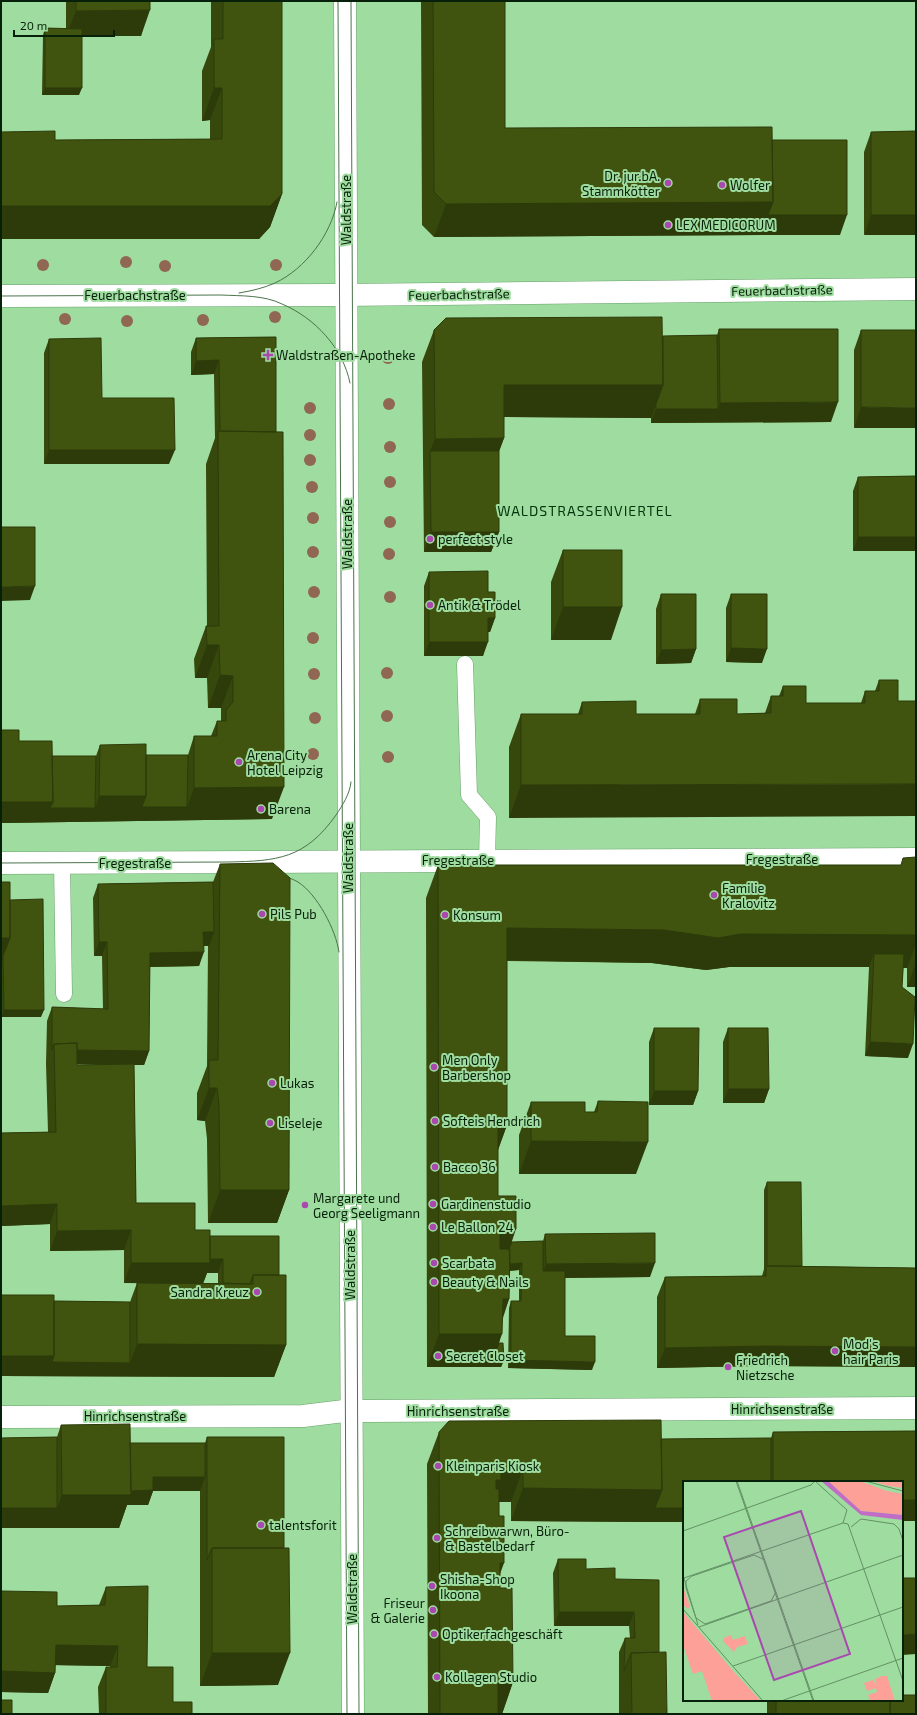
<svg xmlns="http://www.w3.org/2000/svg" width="917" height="1715" font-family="'Exo 2',sans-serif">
<rect width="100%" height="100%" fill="#9fdca0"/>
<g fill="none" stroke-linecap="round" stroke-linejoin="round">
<defs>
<path id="service" d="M465,664L469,795L488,817L487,860
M62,863L64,994"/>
<path id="minor" d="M1,296L340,295L916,289
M1,863L916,859
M1,1417L303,1416L344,1411H365L916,1408"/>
<path id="secondary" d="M345,1L353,1714"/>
</defs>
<use href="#service" stroke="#67a269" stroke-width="17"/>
<use href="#minor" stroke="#67a269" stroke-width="23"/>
<use href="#secondary" stroke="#67a269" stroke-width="23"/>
<use href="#service" stroke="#fff" stroke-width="16"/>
<use href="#minor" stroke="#fff" stroke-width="22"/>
<use href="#secondary" stroke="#fff" stroke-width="22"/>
<path stroke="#4b744c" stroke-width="1" d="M338,1L347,1714
M351,1L359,1714
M239,293C251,291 264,288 275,283C305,269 331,235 337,202
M1,296L221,295C241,296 264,295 282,304C315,318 343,348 350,383
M1,863L228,862C277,861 305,859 336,815C342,806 350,794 351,782
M280,874C286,877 293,879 298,882C317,894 336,930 339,952"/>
</g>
<g fill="#8f6752">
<circle cx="126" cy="262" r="6"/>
<circle cx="43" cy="265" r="6"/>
<circle cx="276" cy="265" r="6"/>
<circle cx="165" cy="266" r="6"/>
<circle cx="275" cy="317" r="6"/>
<circle cx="65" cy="319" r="6"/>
<circle cx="203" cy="320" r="6"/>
<circle cx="127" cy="321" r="6"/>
<circle cx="388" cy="358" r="6"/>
<circle cx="389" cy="404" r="6"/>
<circle cx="310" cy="408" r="6"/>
<circle cx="310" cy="435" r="6"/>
<circle cx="390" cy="447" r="6"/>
<circle cx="310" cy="460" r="6"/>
<circle cx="390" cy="482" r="6"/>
<circle cx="312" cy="487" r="6"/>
<circle cx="313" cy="518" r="6"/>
<circle cx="390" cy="522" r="6"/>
<circle cx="313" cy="552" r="6"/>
<circle cx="389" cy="554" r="6"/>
<circle cx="314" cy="592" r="6"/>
<circle cx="390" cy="597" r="6"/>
<circle cx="313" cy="638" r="6"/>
<circle cx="387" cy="673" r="6"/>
<circle cx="314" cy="674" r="6"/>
<circle cx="387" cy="716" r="6"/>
<circle cx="315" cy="718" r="6"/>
<circle cx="313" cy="754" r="6"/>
<circle cx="388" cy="757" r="6"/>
</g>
<path fill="#37480d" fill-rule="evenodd" d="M66,1H150L141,36H82L79,95H42L43,35L45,28L66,29Z
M211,1H282V194L270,227L259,239L55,140L210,139V120L202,121V71L211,47Z
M421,1H505V128L772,140L840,235H761L434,237L422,225Z
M916,131L864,235V152L871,132Z
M719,329L831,422L651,423V418L504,417V438L499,451V532L491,552H424L422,362L434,330L663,336L717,335Z
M861,330H916L854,428V350Z
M276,337L272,819L1,823V730L19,741L52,756H96L100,745L146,755H188L194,736H211L217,721H221V708H208L207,678H195L194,659L206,626H207L206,464L215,438L214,374L191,375V352L196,338Z
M49,339L102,398L169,464H44V353Z
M916,476L853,551V491L858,477Z
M563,550L611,640H551V582Z
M429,572L488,592L495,618L490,632H488L483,656H424V586Z
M661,594L696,649L691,663L656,664V609Z
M731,594L762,663L726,662V608Z
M879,680L898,701L509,818V747L521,714H578L582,702L636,714H695L700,699L737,714L765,713L771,696H779L783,686L806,703H861L865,691H875Z
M916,857V987H907V968H903L902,987L908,1058L865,1056L869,967H729L706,970L652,963L507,961V1125L498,1150V1196L512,1242L543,1241L545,1234L650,1277L565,1278V1336L592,1370L508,1368L509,1308L511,1301H519V1270L510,1271L509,1299L503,1318L499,1343L504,1360L501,1367H427L426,898L438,865H901Z
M220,864L289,1190L277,1223H208L207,1139L205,1121L197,1120V1093L207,1066L208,946H204L199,966L150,967L149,1051L144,1065H134L136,1203L195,1230L210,1236L279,1275L286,1345L274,1377L1,1376L54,1301L130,1302L137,1283H171H124V1250L50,1251V1224L1,1226V1133L48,1132L46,1064L47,1021L52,1007L103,1009L102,956H94L93,898L98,884L213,882ZM77,1064L120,1065H77ZM207,1273H218V1283H203Z
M1,882L10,900L41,1017H1Z
M654,1028L698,1091L693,1105H649V1042Z
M728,1028L769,1089L764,1103H723V1042Z
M598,1101L636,1174H519V1135L531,1102L585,1112H594Z
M767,1182L802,1266L916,1268V1367L758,1366L657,1368V1297L665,1277L762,1276L764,1269V1190Z
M61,1425L130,1443H205L207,1437L278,1685L200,1686V1491H153L148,1505H127L119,1528H1V1438L57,1437Z
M916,1431V1521H902V1482H684L650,1522L511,1521V1502H499L500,1588L513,1682L502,1714H428L427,1464L439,1432L661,1439L771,1438L773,1432Z
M558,1559L615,1579L659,1652L667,1714H619V1652L625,1638H630L629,1626H554L553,1573Z
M106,1587L147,1667L173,1702L192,1714H99L98,1687L106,1667H110V1666L55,1665V1673L48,1693L1,1692V1591L57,1606L99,1605Z
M767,1700H902L916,1714H767Z"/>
<path fill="#2d3b0a" d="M150,10L141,36H66L76,11Z
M45,88H82L79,95H42Z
M214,88H222L210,120L202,121Z
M282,194L270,227L259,239H1V206Z
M773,202L847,215L840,235H761L434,237L446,204Z
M871,215H916V235H864Z
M219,360L214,374L191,375L196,361Z
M504,385H663L651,418L492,417Z
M838,402L831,422L651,423L656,409H718L720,403Z
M861,407L916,408V428H854Z
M504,438L492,471L430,451L435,439Z
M49,450H175L169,464H44Z
M431,532H499L491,552H424Z
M858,537H916V551H853Z
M35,586L30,600L1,601V587Z
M563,607H622L611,640H551Z
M488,618H495L490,632H483Z
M429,642H488L483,656H424Z
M207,645H219L207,678H195Z
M731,648L767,649L762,663L726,662Z
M696,649L691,663L656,664L661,650Z
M220,675L233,676L221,708H208Z
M916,784V816L509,818L521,785Z
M284,787L272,819L1,823V802H53L95,808L99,796H146L187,807L194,788Z
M507,928L664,930L741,934L916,935V944L907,968L873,967L874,954L869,967H729L706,970L652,963L495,960Z
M203,932H214L209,946H198Z
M1,938H10L1,963Z
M99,942H107L102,956H94Z
M204,952L199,966L144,967L150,953Z
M916,963V987H907Z
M4,1010H44L41,1017H1Z
M870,1042L913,1044L908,1058L865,1056Z
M54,1050L149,1051L144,1065L54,1064Z
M209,1088H217L205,1121L197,1120Z
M728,1089H769L764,1103H723Z
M654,1091H698L693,1105H649Z
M498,1125H507L495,1158Z
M531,1141L648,1142L636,1174H519Z
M220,1190H289L277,1223H208Z
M57,1204L50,1224L1,1226V1206Z
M500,1229H516L505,1262H488Z
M131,1230L124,1250L50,1251L57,1231Z
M223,1259L218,1273H207L203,1284L124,1283L131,1263Z
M522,1263L519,1270L505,1271L507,1264Z
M655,1263L650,1277L541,1278L546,1264Z
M503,1299H509L497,1332Z
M439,1334H502L493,1360H504L501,1367H427Z
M137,1344L286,1345L274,1377L1,1376V1356H54L130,1363Z
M765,1346L916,1347V1367L758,1366L657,1368L665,1348Z
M511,1360L595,1362L592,1370L508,1368Z
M501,1469H523L511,1502H493L496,1480Z
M153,1477H205L200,1491H153L148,1505H127L119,1528H1V1508H57L62,1495Z
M523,1488L662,1490L684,1508V1522H650L511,1521Z
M902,1500H916V1521H902Z
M500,1563H504L492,1596Z
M559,1612H634L629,1626H554Z
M916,1634V1654L902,1655V1635Z
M56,1645L118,1646L110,1666L49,1665Z
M212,1653H290L278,1685L200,1686Z
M1,1671L55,1673L48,1693L1,1692Z
M513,1682L502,1714H486L498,1683Z"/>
<path fill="#40540f" stroke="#2d3b0a" d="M76,1H150V10L76,11Z
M223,1H282V194L270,206H1V132L55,131V140L222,139V88H214V39H223Z
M433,1H505V128L772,127L773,202L446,204L434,192Z
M45,28L82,29V88H45Z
M916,131V215H871V132Z
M772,140H847V215H768L773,202Z
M662,317L663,385H504V438L435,439L434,330L446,318Z
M719,329H838V402L720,403Z
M861,330H916V408L861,407Z
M717,335L718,409H656V404L663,385V336Z
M276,337V432L220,431L219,360L196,361V338Z
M101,338L102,398H174L175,450H49V339Z
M218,431L283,432L284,787L194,788V736H217V721H226V710L233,702V676L220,675L219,645H207L206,626H219Z
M430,451H499V532H431Z
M916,476V537H858V477Z
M1,527H35V586L1,587Z
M563,550H622V607H563Z
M488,571V592H495V618H488V642H429V572Z
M661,594H696V649L661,650Z
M731,594H767V649L731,648Z
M879,680H898V701H916V784L521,785V714H582V702L636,701V714H700V699H737V714L771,713V696H783V686H806V703H865V691H879Z
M1,730H19V741H52L53,802H1Z
M146,744V796H99L100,745Z
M146,755H188L187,807H142L146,796Z
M52,756H96L95,808H50L53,802Z
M916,857V935L741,934L718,938L664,930L507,928V1125H498V1196H516V1229H500V1249H510L509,1299H503L502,1334H439L438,865H901L903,858Z
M273,863L290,878L289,1190H220L219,1106L217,1088H209V1060H218L220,864Z
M1,882H10V938H1Z
M213,882L214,932H203L204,952L150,953L149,1051L77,1050V1043L54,1044L52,1050V1007L108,1009L107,942H99L98,884Z
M43,899L44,1010H4L3,956L10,938V900Z
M874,954H904L902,987L915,997L913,1044L870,1042Z
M654,1028H699L698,1091H654Z
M728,1028H768L769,1089H728Z
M77,1043V1065L134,1064L136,1203H195V1230H210V1263H131V1230L57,1231V1204L1,1206V1133L56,1132L54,1044Z
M598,1101L648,1102V1142L531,1141V1102H585V1112H597Z
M767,1182H801L802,1266H767Z
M655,1233V1263L546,1264L545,1234Z
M210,1236H279V1275H253L250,1284L223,1283V1259H210Z
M543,1241V1271H565V1336H595V1362L511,1360V1301H521L522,1263L510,1264L509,1249L512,1242Z
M766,1266L916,1268V1347L765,1346L665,1348V1277L766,1276Z
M253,1275H286V1345L137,1344V1283L253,1284Z
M1,1295H54V1356H1Z
M54,1301L130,1302V1363L52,1362L54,1356Z
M499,1343H503L504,1360H493Z
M661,1420L662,1490L523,1488V1469H501V1480H496V1489H499V1516H504V1563H500V1588H512L513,1682L498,1683V1714H440L439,1432L449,1421Z
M130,1424L131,1495H62L61,1425Z
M916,1431V1500H902V1482H773V1432Z
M57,1437V1508H1V1438Z
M207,1437H284V1548H212L207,1560Z
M771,1438V1482H684V1508H655L662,1490L661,1439Z
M130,1443H205V1477H153V1490L131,1491Z
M212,1548H289L290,1653H212Z
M558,1559H586V1569L615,1568V1579L659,1580V1652L631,1653L624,1671L625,1638H635L634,1612H559Z
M902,1578H916V1634L902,1635Z
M148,1586L147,1667H173V1702H192V1714H106V1667H117L118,1646L56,1645L55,1673L1,1671V1591L57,1592V1606L105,1605L106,1587Z
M666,1652L667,1714H632L631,1653Z
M902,1695H916V1714H890V1700H902Z
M1,1700H12V1714H1Z
M776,1700H890V1714H776Z"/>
<g fill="#a949b0" stroke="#9fdca0" stroke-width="1.5">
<circle cx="668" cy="183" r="4"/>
<circle cx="722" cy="185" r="4"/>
<circle cx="668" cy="225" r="4"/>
<path d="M266 349h4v4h4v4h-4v4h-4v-4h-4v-4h4z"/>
<circle cx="430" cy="539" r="4"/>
<circle cx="430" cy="605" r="4"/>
<circle cx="239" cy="762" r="4"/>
<circle cx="261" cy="809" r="4"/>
<circle cx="714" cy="895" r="4"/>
<circle cx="262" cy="914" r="4"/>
<circle cx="445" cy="915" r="4"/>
<circle cx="434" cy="1067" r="4"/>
<circle cx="272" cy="1083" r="4"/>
<circle cx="435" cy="1121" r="4"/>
<circle cx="270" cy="1123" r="4"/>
<circle cx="435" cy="1167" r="4"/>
<circle cx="433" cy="1204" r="4"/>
<circle cx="305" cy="1205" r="4"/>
<circle cx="433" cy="1227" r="4"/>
<circle cx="434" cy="1263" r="4"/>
<circle cx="434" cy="1282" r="4"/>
<circle cx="257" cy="1292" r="4"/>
<circle cx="835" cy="1351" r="4"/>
<circle cx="438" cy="1356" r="4"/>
<circle cx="728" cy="1367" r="4"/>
<circle cx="438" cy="1466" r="4"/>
<circle cx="261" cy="1525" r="4"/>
<circle cx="437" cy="1538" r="4"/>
<circle cx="432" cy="1586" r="4"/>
<circle cx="433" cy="1610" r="4"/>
<circle cx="434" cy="1634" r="4"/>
<circle cx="437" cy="1677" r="4"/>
</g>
<g text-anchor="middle" stroke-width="4" stroke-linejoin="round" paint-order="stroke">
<g font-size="13" fill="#072009" stroke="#9fdca0" text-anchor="start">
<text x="660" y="181" text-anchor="end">Dr. jur.bA.<tspan x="660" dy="15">Stammkötter</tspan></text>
<text x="730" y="190">Wolfer</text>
<text x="676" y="230">LEX MEDICORUM</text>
<text x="276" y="360">Waldstraßen-Apotheke</text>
<text x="438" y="544">perfect style</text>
<text x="438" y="610">Antik &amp; Trödel</text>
<text x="247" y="760">Arena City<tspan x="247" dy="15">Hotel Leipzig</tspan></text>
<text x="269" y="814">Barena</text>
<text x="722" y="893">Familie<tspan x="722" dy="15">Kralovitz</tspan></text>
<text x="270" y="919">Pils Pub</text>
<text x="453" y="920">Konsum</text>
<text x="442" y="1065">Men Only<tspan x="442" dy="15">Barbershop</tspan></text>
<text x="280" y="1088">Lukas</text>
<text x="443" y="1126">Softeis Hendrich</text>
<text x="278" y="1128">Liseleje</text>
<text x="443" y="1172">Bacco 36</text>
<text x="313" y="1203">Margarete und<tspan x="313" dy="15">Georg Seeligmann</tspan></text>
<text x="441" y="1209">Gardinenstudio</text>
<text x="441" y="1232">Le Ballon 24</text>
<text x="442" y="1268">Scarbata</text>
<text x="442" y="1287">Beauty &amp; Nails</text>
<text x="249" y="1297" text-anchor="end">Sandra Kreuz</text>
<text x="843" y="1349">Mod's<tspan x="843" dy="15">hair Paris</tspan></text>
<text x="446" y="1361">Secret Closet</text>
<text x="736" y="1365">Friedrich<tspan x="736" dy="15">Nietzsche</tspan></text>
<text x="446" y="1471">Kleinparis Kiosk</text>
<text x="269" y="1530">talentsforit</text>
<text x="445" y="1536">Schreibwarwn, Büro-<tspan x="445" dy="15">&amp; Bastelbedarf</tspan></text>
<text x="440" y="1584">Shisha-Shop<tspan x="440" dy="15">Ikoona</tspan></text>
<text x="425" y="1608" text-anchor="end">Friseur<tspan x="425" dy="15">&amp; Galerie</tspan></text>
<text x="442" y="1639">Optikerfachgeschäft</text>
<text x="445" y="1682">Kollagen Studio</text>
</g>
<g font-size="13" fill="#072009" stroke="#9fdca0">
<text transform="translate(346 210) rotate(-90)" y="5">Waldstraße</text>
<text transform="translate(782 290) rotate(-1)" y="5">Feuerbachstraße</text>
<text transform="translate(459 294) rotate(-1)" y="5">Feuerbachstraße</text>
<text x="135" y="300">Feuerbachstraße</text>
<text transform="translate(347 534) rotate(-90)" y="5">Waldstraße</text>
<text transform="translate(348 858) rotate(-90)" y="5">Waldstraße</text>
<text x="782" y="864">Fregestraße</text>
<text x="458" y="865">Fregestraße</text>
<text x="135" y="868">Fregestraße</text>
<text transform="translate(350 1265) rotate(-90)" y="5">Waldstraße</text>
<text x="782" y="1414">Hinrichsenstraße</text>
<text x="458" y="1416">Hinrichsenstraße</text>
<text x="135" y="1421">Hinrichsenstraße</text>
<text transform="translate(352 1589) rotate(-90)" y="5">Waldstraße</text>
</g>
<g font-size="14" letter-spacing="1" fill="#05350c" stroke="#9fdca0">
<text x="585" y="516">WALDSTRASSENVIERTEL</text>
</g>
</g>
<g transform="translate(683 1481)">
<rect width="220" height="220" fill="#9fdca0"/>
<path d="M145,0H177L204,10L220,13V34L178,30ZM189,0H220V7L205,5Z" fill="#fca098"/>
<path d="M0,106L7,125L5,128L0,124ZM0,131L51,191L78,220H29L19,190L10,193L0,164Z" fill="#fca098"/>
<path d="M48,154L50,159L62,155L65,163L54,166L51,171L40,160L41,157ZM199,195H204L212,220H187L185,214L194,211L193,207L184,210L181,202L190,199L194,204L192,198Z" fill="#fca098"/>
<path d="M138,0H145L178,30L220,34V39L178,34Z" fill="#c16cc6"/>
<path fill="none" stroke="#629164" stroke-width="1" d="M53,0L130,220M54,0L131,220M132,0L164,29L160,42M182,0L220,10M168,46L178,38L211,43L216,48L220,60M0,50L128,4L132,0M82,79L71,74L9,95L3,100V107L13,137L22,143L88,120L93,111M0,94L15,144M1,97L160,42L165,43L220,200M0,128L80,220M16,146L220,74M50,185L220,126M98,220L220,177"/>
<path fill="#a949b0" fill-opacity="0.15" stroke="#a949b0" stroke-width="2" d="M118,30L167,173L91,199L41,56Z"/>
<rect width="220" height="220" fill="none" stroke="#072009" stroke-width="2"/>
</g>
<rect width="917" height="1715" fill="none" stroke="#072009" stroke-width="4"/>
<path d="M14 30v6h100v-6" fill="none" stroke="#072009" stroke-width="2"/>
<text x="20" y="30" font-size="12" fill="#072009" stroke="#9fdca0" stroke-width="3" paint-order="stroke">20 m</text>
</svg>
